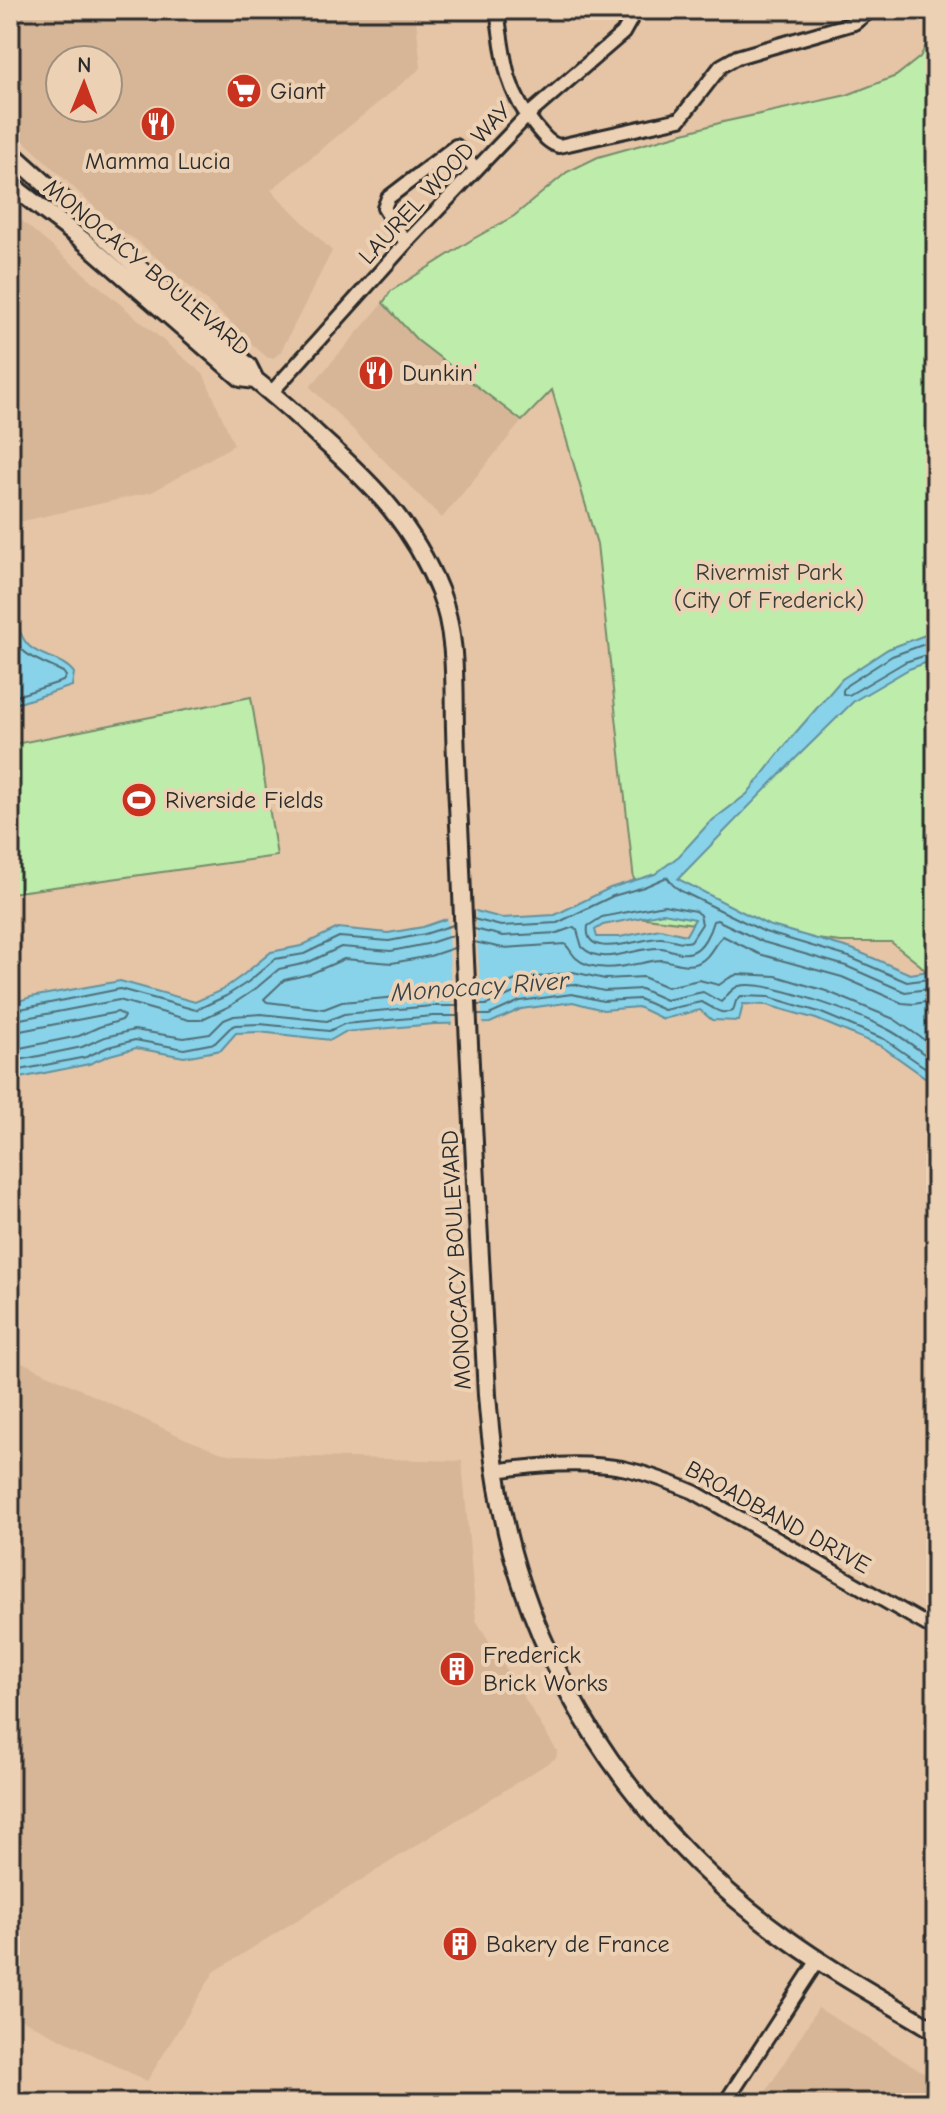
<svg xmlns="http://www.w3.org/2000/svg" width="946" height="2113" font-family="'Comic Neue',sans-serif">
<rect width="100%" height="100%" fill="#e5c5a6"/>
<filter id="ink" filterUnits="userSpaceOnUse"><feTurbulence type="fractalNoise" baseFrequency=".0125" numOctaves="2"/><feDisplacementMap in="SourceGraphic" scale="16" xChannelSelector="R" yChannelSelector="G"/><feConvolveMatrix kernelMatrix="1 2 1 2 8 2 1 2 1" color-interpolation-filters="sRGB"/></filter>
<g filter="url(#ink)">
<path fill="#d6b697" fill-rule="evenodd" d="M10,10H415L421,68L271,190L332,251L280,353L273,358H268L239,333L233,324L136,240L120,231L10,128ZM60,60H108V108H60Z
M10,211L204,375L234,445L152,492L10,524Z
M383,303L417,340L522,421L442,518L310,387Z
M10,1360L26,1364L186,1439L222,1453L237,1455L462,1461L476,1620L557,1751L556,1758L214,1972L147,2081L10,2014Z
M818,2008L936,2080V2103H759Z"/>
<path fill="#beecab" stroke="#748c6b" stroke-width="2" d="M936,27V982L920,965L891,942H841L638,917L597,544L552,390L522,421L417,340L383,303L391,291L473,239L514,216L567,172L598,157L723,122L847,95L896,76L920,57Z
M251,697L277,856L10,893V745Z"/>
<path fill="#88d3e9" stroke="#63909d" stroke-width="2" fill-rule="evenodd" d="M10,611C19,621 18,636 29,646C42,658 63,658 74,673L72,686L10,706Z
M936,631V659L909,669L854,701L796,758L678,879L768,925L852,949L910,974L936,970V992L933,996L936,998V1085L881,1046L816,1019L767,1005L743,1004L739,1021L712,1020L700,1010L663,1019L638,1007L603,1010L573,1002L521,1009L490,1023L434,1024L345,1032L331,1040L259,1032L236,1033L221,1050L184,1057L136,1048L110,1055L89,1064L10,1080V1004L31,997L120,981L195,1002L222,990L243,975L271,952L301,946L338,928L388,933L423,927L472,910L502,918L555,915L610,888L655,874L679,856L709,823L747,794L791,738L842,679L888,649ZM663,913L695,919L686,935L660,929L620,937H597L595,930L603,925Z"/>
<path fill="#e5c5a6" d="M473,906L475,907L483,1027L453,1028L447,914Z"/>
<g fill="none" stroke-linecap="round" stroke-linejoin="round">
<path stroke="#506e77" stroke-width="2" d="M10,629C17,656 41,661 63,672L66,676L63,681L10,698
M936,640L892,656L847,685L843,690V694L849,695L905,662L936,652
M664,905L695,911L700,915L702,924L691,941C680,945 670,937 659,938C641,938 583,962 588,926L602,917Z
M473,919L501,926L557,923L613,896L644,887L667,877L673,885L681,891L765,932L849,957L907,982L936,978
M474,929L503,936L557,933L574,927L577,930L582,947C603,968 636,946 661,948C671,949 681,956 692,952C703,948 710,932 713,921L717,920L763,942L846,966L905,992L936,988
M474,942L503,948L565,944C569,948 572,954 576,958C591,972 618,968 636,964C644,963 653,960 661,960C674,961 685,968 698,963C711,957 713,944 723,936L759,954L842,977L902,1003L914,1004L936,1000
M454,948L430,956L392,963L344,959L310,974L284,980L264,999L267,1002L324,1009L342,1002L431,994H456
M476,993H484L516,980L573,972L605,979L643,977L667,987L699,980L719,985L729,978L738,974L776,976L826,991L894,1019L936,1048
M477,1005H486L518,991L573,984L604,991L641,989L666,1000L703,992L721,1002C727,997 730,989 739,986C767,979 863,1016 889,1030C906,1039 921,1052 936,1063
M10,1011L120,989L196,1010L226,996L248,982L275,959L304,954L339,937L389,941L425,934L453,925
M478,1015H489L520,1001L572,994L603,1001L639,999L664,1010L701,1002C713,1006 718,1016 733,1011L736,1001L741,996L769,997L819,1012L884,1039L936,1075
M10,1021L119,1000L189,1020H200L230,1006L254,990L279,969L307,963L341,947L391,951L427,944L454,935
M10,1033L118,1012L124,1016L122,1020L99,1027L79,1036L10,1050
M10,1062L82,1047L105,1037L134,1030L184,1038L210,1034L224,1020L234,1016L261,1014L327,1021L344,1014L432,1006H457
M10,1072L86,1057L108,1047L135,1040L184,1049L215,1043L230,1028L235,1025L260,1024L329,1031L344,1024L433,1016H458"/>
<defs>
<path id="street" d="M497,10C504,57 504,89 536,127C543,135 548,143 559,146L680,119L721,66L737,57L854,23L871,10
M406,243L384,208L388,198L456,146L476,169
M271,393L406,243L527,116L623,33L636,10
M495,1471C537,1465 580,1461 622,1468C647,1473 670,1482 694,1492L936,1630
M727,2100L818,1960"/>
<path id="secondary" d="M10,152L248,366L255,380C279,399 301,419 323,440C375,487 413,525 440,592C457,635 454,684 455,729C456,768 458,806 460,844C467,1028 478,1211 487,1395C492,1459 501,1524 522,1585C570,1728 665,1851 786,1938C834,1973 886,2001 936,2031
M10,184L85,242L241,378L255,380"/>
</defs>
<use href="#street" stroke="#2b2b2b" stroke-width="18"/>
<use href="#secondary" stroke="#2b2b2b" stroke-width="22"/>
<use href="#street" stroke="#edd1b4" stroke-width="12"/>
<use href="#secondary" stroke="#edd1b4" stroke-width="16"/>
</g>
</g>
<defs>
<symbol id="supermarket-disc" viewBox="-11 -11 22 22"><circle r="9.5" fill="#c8321e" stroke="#edd1b4"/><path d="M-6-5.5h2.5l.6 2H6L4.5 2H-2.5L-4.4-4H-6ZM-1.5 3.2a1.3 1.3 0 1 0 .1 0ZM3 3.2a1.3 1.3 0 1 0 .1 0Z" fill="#fff"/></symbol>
<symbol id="restaurant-disc" viewBox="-11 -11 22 22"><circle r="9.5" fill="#c8321e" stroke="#edd1b4"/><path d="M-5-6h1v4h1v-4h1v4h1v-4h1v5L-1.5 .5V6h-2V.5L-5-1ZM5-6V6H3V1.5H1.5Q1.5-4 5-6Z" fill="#fff"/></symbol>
<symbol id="stadium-disc" viewBox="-11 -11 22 22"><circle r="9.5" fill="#c8321e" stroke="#edd1b4"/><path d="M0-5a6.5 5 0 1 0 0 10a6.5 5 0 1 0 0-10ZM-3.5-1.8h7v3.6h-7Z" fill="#fff"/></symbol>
<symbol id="building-disc" viewBox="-11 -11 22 22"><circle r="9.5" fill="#c8321e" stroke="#edd1b4"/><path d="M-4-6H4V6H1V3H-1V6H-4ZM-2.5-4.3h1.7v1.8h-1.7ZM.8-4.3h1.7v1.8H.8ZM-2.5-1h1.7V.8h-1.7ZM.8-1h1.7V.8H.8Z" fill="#fff"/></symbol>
</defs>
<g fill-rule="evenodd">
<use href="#supermarket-disc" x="224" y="71" width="40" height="40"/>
<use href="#restaurant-disc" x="138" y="104" width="40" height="40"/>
<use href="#restaurant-disc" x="356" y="353" width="40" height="40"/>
<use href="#stadium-disc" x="119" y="780" width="40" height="40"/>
<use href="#building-disc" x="437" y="1649" width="40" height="40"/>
<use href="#building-disc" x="440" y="1924" width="40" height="40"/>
</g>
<g text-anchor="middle" stroke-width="8" stroke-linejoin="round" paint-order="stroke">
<g font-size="24" fill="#2b2b2b" stroke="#edd1b4" text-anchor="start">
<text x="270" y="99">Giant</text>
<text x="158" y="169" text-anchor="middle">Mamma Lucia</text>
<text x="402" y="381">Dunkin'</text>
<text x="165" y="808">Riverside Fields</text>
<text x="483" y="1663">Frederick<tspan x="483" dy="28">Brick Works</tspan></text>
<text x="486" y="1952">Bakery de France</text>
</g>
<g font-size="24" fill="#2b2b2b" stroke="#edd1b4">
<text transform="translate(435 183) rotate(-47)" y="8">LAUREL WOOD WAY</text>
<text transform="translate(147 267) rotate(40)" y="8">MONOCACY BOULEVARD</text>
<text transform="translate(456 1260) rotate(-93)" y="8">MONOCACY BOULEVARD</text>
<text transform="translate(778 1517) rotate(29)" y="8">BROADBAND DRIVE</text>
</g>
<g font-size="24" fill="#3a3e38" stroke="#edd1b4">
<text x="769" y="580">Rivermist Park<tspan x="769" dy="28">(City Of Frederick)</tspan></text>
</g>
<g font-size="26" font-style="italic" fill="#394448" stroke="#edd1b4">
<text transform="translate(480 986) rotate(-4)" y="9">Monocacy River</text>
</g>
</g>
<rect width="946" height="2113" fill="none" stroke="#edd1b4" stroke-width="40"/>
<rect x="20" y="20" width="906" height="2073" fill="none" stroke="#2b2b2b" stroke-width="3" filter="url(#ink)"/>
<g transform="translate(84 84) rotate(1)"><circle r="38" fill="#edd1b4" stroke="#9f8f7d" stroke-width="2"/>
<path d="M0-6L14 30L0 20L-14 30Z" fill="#c8321e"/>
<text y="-12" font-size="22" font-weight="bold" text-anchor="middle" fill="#2b2b2b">N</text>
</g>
</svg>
